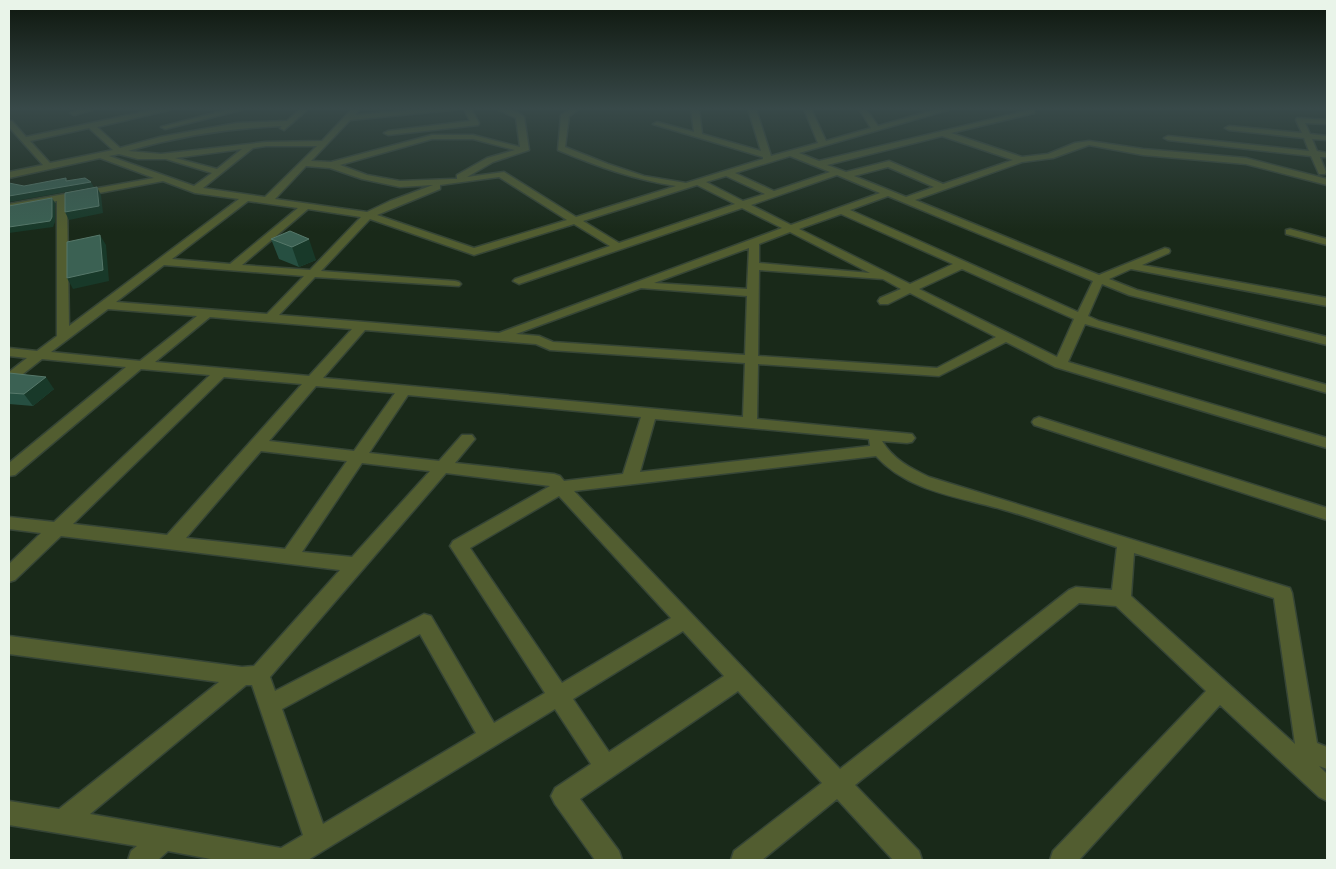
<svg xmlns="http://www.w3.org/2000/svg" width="1336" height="869" font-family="'DM Sans',sans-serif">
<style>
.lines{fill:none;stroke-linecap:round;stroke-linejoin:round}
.minor-casing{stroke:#364536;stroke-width:3}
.minor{fill:#525d30;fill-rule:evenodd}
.wall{fill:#264f41}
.shaded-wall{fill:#183929}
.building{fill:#3b6153;stroke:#56786a}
</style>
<rect width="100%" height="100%" fill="#192919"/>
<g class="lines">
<defs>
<path id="minor" d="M80 109H95L74 115 70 113Z
M157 109H173L97 127 120 148 160 137 237 123 287 121 300 109H308L284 130 280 128 282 126C229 128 179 136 128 151L161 154 266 142 322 141 352 109H360L355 115 425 109H461L350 120 311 161 331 162 432 135H473L520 147 516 118 497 109C507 109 516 109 524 117L529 150 493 162 467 177 504 172 576 217 676 186C632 179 599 167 558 150L561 115 570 109H579L569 116 565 147 608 164 644 176 686 183 763 159V157L653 124 657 122 694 132 691 109H699L702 134 761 151 748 109H756L771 156 818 143 804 109H811L826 141 871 128 859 109H866L878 126 938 109H951L799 153 819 161 1034 109V113L951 133 1022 157 1048 154 1075 143 1089 141 1143 149 1246 158 1327 179V185L1246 164 1143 155 1089 145 1053 158 1022 162 915 200 1099 275 1165 248 1169 249 1170 251 1169 253 1142 265 1327 298V306L1131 269 1109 279 1137 290 1327 337V345L1129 295 1102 284 1088 316 1099 321 1327 385V393L1085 324 1068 362 1327 438V448L1055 367 1006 342 939 376 758 364 757 419 912 434 915 438 912 442 907 443 882 441C893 459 910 468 929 477L1290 588 1292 593 1317 743 1327 747V769L1319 766 1327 774V801L1319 797 1220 705 1079 860H1050L1053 851 1206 691 1116 606 1079 603 855 785 919 851 922 860H893L837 799 762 860H731L734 851 822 783 738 691 580 799 619 851 622 860H595L555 804 551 796 555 788 591 764 555 709 308 860H216L168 851 158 860H128L131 851 137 846 9 825V801L59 809 219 682 9 654V636L242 667 254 666 340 570 61 536 15 580 9 582V564L41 533 9 529V517L54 522 210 375 141 369 15 475 9 476V463L126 367 42 359 14 381 9 382V372L27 358 9 356V348L37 351 57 336V201L9 210V204L154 178 100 158 9 178V172L43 165 9 127V121H12L26 137ZM89 128 113 150 50 163 30 141ZM942 136 1013 160 943 184 889 161 846 172 827 165ZM432 139H473L515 150 487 158 457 175V179H452L400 181 367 175 340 165ZM266 146H317L265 197 203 188 253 148ZM242 149 217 169 175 158ZM119 154 138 159H166L212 173 194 186 109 156ZM790 156 830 172 774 191 735 173ZM306 166 330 168 362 179 400 187 433 185 390 201 367 212 275 199ZM888 167 934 187 906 197 854 176ZM837 175 880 193 791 225 751 205ZM726 176 765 194 743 201 706 182ZM499 177 567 220 474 248 377 215 440 189V185ZM163 181 195 193 239 199 69 326 67 199ZM697 185 735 204 619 243 583 221ZM888 196 1093 281 1078 312 850 210ZM248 201 298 208 230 264 172 259ZM742 208 782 228 499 333 279 315 315 277 459 286 461 284 459 282 455 281 321 271 370 219 474 255 574 224 610 246 515 279 513 281 519 284ZM308 209 361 217 310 270 242 265ZM841 214 953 264 910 284 799 229ZM790 232 870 273 759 263V244ZM749 248 747 289 654 283ZM164 265 304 276 267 314 116 302ZM962 269 1074 319 1057 357 919 289ZM759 270 883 279 901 289 880 298 878 301 880 304H888L910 293 996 337 937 368 758 356ZM641 288 747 296 745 355 553 342 539 336 516 334ZM108 309 197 316 140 361 51 352ZM210 317 352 329 309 376 155 362ZM365 330 536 344 550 350 745 363 743 417 323 378ZM224 377 302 384 167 535 73 524ZM316 386 395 393 354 451 269 441ZM408 395 641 417 623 474 564 481 560 476 554 474 455 463 475 439 472 435H462L439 461 369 453ZM655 419 869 439 870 446 640 472ZM261 451 347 461 285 549 186 538ZM876 456C904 487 946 495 986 505 1030 516 1073 533 1117 547L1112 590 1076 587 1069 590 840 769 574 491ZM362 463 430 471 352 557 302 552ZM446 473 550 486 453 541 450 546 545 693 494 723 431 616 424 614 275 691 270 677ZM559 496 671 618 562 683 470 548ZM1134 553 1274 598 1295 744 1131 596ZM683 631 724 676 609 752 573 699ZM420 634 476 733 323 824 282 709ZM246 685H252L303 835 281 848 90 814Z
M230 109H245L165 129 161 127Z
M464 109H471L479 123 478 125 388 135 384 133 388 131 470 121Z
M1297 118 1327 120V124L1305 123 1310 134 1327 136V140L1312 139 1317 151 1327 153V157H1320L1326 172 1325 174H1319L1311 156 1168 140 1164 138 1168 136 1309 151 1304 138 1229 130 1225 128 1229 126 1302 133 1296 120Z
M1290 229 1327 239V245L1286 234V230Z
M1039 417 1327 508V520L1034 425 1032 422 1034 419Z"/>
</defs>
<use href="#minor" class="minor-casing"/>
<use href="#minor" class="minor"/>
</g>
<path class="wall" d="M290 231 316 260 299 267 279 259 271 239Z
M9 373 54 389 33 406 9 404Z"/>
<path class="shaded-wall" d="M66 178 69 183 91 182 94 187 9 202V196L66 181Z
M97 187 101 195 103 213 69 220 65 212Z
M52 198 55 203V222L53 227 9 233V227Z
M100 235 106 245 109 281 73 289 67 278Z
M309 239 316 260 299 267 292 247Z
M46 377 54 389 33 406 24 394Z"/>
<path class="building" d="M66 178V181L85 178 91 182 9 196V183L24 186Z
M97 187 99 206 65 212V193Z
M52 198V217L50 221 9 227V206Z
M290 231 309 239 292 247 271 239Z
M100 235 103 270 67 278V242Z
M9 373 46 377 24 394 9 393Z"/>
<linearGradient id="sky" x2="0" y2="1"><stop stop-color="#0e170e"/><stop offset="0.47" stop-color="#384949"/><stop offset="1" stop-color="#384949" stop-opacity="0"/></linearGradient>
<rect width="1336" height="231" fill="url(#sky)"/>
<rect width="1336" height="869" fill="none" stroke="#e9f4e9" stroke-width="20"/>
</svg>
